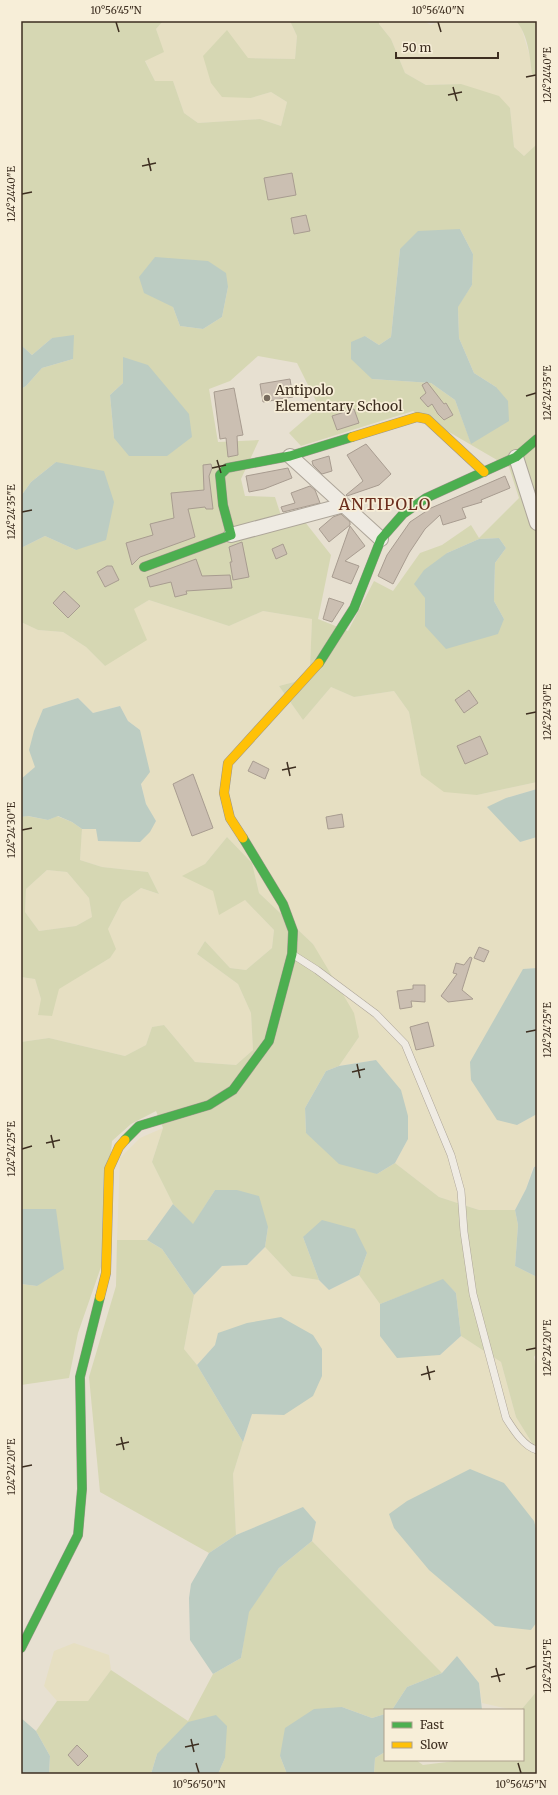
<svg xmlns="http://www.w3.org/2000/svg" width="558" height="1795" font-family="Merriweather,serif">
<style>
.farmland{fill:#e6dfc2}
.green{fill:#d6d7b3;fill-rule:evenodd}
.water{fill:#bcccc2}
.building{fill:#cbbfb2;stroke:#a89c90}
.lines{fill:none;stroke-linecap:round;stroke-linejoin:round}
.lane-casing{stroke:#ada599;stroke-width:8}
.street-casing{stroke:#ada599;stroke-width:16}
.fast-casing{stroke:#9c958a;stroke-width:10}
.slow-casing{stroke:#9c958a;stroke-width:10}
.lane{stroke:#efebe3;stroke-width:7}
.street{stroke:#efebe3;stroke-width:14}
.fast{stroke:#4caf50;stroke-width:9}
.slow{stroke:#ffc107;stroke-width:9}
.ticks{fill:none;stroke:#3d2e20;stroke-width:1.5}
.poi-dot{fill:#786c5e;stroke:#f7eed8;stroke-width:1.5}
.labels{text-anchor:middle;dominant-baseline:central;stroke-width:3.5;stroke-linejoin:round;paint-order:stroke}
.poi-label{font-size:14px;fill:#3d2e20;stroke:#f7eed8;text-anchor:start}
.quarter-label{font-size:16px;letter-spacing:1px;fill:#6b2e1e;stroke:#f7eed8}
.neatline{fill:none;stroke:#3d2e20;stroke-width:1.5}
.ticks-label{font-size:10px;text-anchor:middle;fill:#3d2e20}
</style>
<rect width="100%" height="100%" fill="#e7e0d1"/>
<path class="farmland" d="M163 21H290L297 36 295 59 248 58 251 98 271 92 287 102 281 126 260 119 198 123 184 113 173 81H155L145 60 163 52 156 29Z
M379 21H423L431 25 440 21H516L521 27 530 57 532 74 537 76V145H536L524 156 514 147 510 108 461 84 426 85 405 73 391 39 379 24Z
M149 600 229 626 263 611 312 619 310 667 298 681 279 686 303 720 331 687 354 697 394 691 409 712 421 774 477 795 537 782V789L506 798 519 842 537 837V968L523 969 517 1125 537 1114V1166L533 1167 526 1189 515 1210H479L439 1197 395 1163 408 1139 376 1060 339 1066 359 1037 313 944 259 893 252 863 227 837 205 864 245 900 274 930 272 948 246 970 230 968 205 941 197 954 238 984 251 1013 253 1050 236 1065 195 1062 164 1025 152 1027 146 1045 125 1056 49 1038 21 1042V977L35 979 41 999 110 958 108 929 122 902 141 888 159 894 148 872 102 867 80 860 82 829H96L156 822 146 804 141 783 140 730 128 721 120 706 93 713 78 698 43 709 35 767 21 779V622L38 630 63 632 86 647 105 666 134 609Z
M47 870 67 872 89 898 92 917 76 926 39 931 25 912 26 889Z
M163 1128 152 1162 173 1204 147 1240H117L120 1158 140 1138Z
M265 1247 292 1276 319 1280 329 1290 359 1275 380 1304V1336L440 1355 461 1336 501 1362 516 1417 537 1451V1532L534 1521 531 1630 537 1622V1691L521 1710H513L482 1703 479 1683 457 1656 442 1673 312 1541 316 1522 303 1508 236 1535 233 1474 252 1414 284 1415 215 1345 197 1365 184 1349 194 1295 222 1266 247 1265Z
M74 1643 109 1655 111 1670 88 1701H57L44 1686 54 1651Z"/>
<path class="green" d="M21 21H163L156 29 164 52 145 61 155 81H173L184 113 198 123 260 119 281 126 287 102 271 92 251 98 222 97 211 83 203 56 227 30 248 58 295 59 297 36 290 21H379V24L391 39 405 73 426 85 461 84 499 96 510 108 514 147 524 156 536 145H537V782L477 795 444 792 421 775 409 712 394 691 354 697 331 687 303 720 279 686 298 681 310 667 312 619 263 611 229 626 149 600 134 609 147 640 105 666 86 647 63 632 38 630 21 622V548L45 536 76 550 56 462 31 482 21 496V389L26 386 42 368 73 359 52 338 32 355 21 345ZM460 229 473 254 472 285 458 306 459 338 474 373 496 387 471 443 455 400 431 383 372 379 365 336 379 345 391 337 400 249ZM228 287 222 317 203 329 180 326 173 307ZM258 356 297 363 319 407 289 433 301 446 413 411 509 467 519 498 479 538 471 525 442 545 420 553 393 591 374 581 348 631 318 619 331 555 305 522 284 525 275 497 245 496 241 479 259 440 218 442 209 389 230 381ZM123 383 114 438 110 395ZM499 538 506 548 495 563 494 601 504 619 425 626V598L447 553 479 539Z
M516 21H537V77L532 74C530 57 528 34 516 21Z
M27 816 48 820 57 816 72 822 82 829 80 860 102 867 148 872 159 894 141 888 122 902 108 929 116 949 110 958 59 989 52 1016 38 1015 41 999 35 979 21 977V817ZM47 870 67 872 89 898 92 917 76 926 39 931 25 912 26 889Z
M227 837 252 863 259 893 313 944 354 1013 359 1037 339 1066 326 1071 305 1108 306 1133 377 1174 395 1163 439 1197 479 1210H515L518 1225 515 1266 537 1277V1352L534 1357 537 1369V1451L516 1417 501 1362 461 1336 456 1293 443 1280 380 1304 359 1275 367 1253 303 1237 319 1280 292 1276 265 1247 268 1227 215 1190 193 1225 173 1204 152 1162 163 1128 156 1111 131 1124 112 1141 101 1267 78 1333 69 1378 21 1385V1284L37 1286 56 1209H21V1042L49 1038 125 1056 146 1045 152 1027 164 1025 195 1062 236 1065 253 1050 251 1013 238 984 197 954 205 941 230 968 246 970 272 948 274 930 245 900 219 915 213 891 182 876 205 864Z
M117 1240H147L162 1249 194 1295 184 1349 197 1365 243 1442 233 1474 236 1535 209 1553 100 1492 89 1377 116 1286Z
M312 1541 442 1673 407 1687 392 1710H385V1714L372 1718 342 1707 280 1756 287 1774H218L225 1758 157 1754 151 1774H49L50 1756 36 1731 57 1701H88L111 1670 188 1721 213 1674 241 1658 248 1612 279 1568Z
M537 1691V1774H374L375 1758 385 1752V1760H416L423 1765 463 1760H523V1710H521Z"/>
<path class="water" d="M460 229 473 254 472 285 458 307 459 338 474 373 496 387 508 401 509 421 471 444 455 400 431 383 372 379 351 359V342L365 336 379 345 391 337 400 249 418 231Z
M155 257 208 261 226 273 228 287 222 317 203 329 180 326 173 307 144 293 139 277Z
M74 335 73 359 42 368 26 386 21 389V345L32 355 52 338Z
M123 357 148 365 189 414 192 437 167 456H129L114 438 110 395 123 383Z
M56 462 104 471 114 502 106 540 76 550 45 536 21 548V496L31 482Z
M499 538 506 548 495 563 494 601 504 619 498 634 446 649 425 626V598L414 584 424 570 447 553 479 539Z
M78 698 93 713 120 706 128 721 140 730 150 772 141 784 146 804 156 821 150 832 140 842 98 841 96 829H82L72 822 58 816 48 820 28 816 21 817V779L35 767 29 750 34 731 43 709Z
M537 789V837L520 842 487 807 506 798Z
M537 968V1114L517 1125 497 1120 471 1080 470 1062 523 969Z
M376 1060 401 1090 408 1116V1139L395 1163 377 1174 339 1164 306 1133 305 1108 326 1071 339 1066Z
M537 1166V1277L515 1266 518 1225 515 1210 526 1189 534 1167Z
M215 1190H237L259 1196 268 1227 265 1247 247 1265 222 1266 194 1295 162 1249 147 1240 173 1204 193 1224Z
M21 1209H56L64 1269 37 1286 21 1284Z
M322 1220 355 1229 367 1253 359 1275 329 1290 319 1280 303 1237Z
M443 1279 456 1293 461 1336 440 1355 397 1358 380 1336V1304Z
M281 1317 313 1335 322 1349V1376L313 1396 284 1415 252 1414 243 1442 197 1365 215 1345 218 1333 247 1323Z
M470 1469 504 1483 534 1521 537 1532V1622L531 1630 495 1626 429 1570 394 1528 389 1514 407 1501Z
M303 1507 316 1522 312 1541 279 1568 249 1612 241 1658 213 1674 190 1640 189 1598 191 1584 209 1553 236 1535Z
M457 1656 479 1683 482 1710H392L407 1687 442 1673Z
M342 1707 372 1718 385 1714V1752L375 1758 374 1774H287L280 1756 285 1728 314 1709Z
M216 1715 227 1726 225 1758 218 1774H151L157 1754 188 1722Z
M21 1718 36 1731 50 1756 49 1774H21Z"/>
<path class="building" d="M292 173 296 195 268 200 264 178Z
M306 215 310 231 294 234 291 218Z
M290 379 293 397 263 402 260 384Z
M427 382 444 404 446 403 453 415 444 420 438 414 432 404 428 407 420 398 426 393 422 385Z
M234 388 243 435 237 436 238 455 228 457 226 438 220 439 214 392Z
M354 409 359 423 337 430 332 416Z
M366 444 391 474 379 485 347 496 346 495 363 481 347 455Z
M329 456 332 471 322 474 313 465 312 461Z
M211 464 212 468 209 476 213 509H206L205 507 188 509 195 537 140 557 132 565 126 543 153 535 150 524 174 518 171 493 204 490 203 465Z
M288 468 292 478 264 489 249 492 246 476Z
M505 476 510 488 481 500 482 502 462 508 466 518 443 525 440 515 425 529 409 553 393 584 378 576 387 555 410 522 431 508Z
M310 486 315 490 320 503 283 512 281 507 295 503 291 493Z
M341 514 350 522V525L329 542 319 529 333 517Z
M350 526 365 546 345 561 359 566 351 584 332 577Z
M242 542 249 577 233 580 230 562H232L229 547Z
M283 544 287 554 276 559 272 549Z
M196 559 202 576 230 575 232 588 186 591 187 594 175 597 171 582 150 587 147 577Z
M107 566H112L119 580 105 587 97 572Z
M64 591 80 606 68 618 53 603Z
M329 598 344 603 332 622 323 619Z
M469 690 478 703 464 713 455 700Z
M480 736 488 754 465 764 457 746Z
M253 761 269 769 265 779 248 771Z
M193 774 213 828 192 836 173 784Z
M342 814 344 827 328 829 326 817Z
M479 947 489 951 484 962 474 958Z
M470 957 472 958 462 990 473 999 448 1002 441 996 457 974 453 973 456 963 464 965Z
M413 985H425V1002L411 1001 412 1007 400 1009 397 991 413 989Z
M428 1022 434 1046 416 1050 410 1027Z
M77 1745 88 1756 78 1766 68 1755Z"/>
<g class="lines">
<defs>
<path id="lane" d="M292 954 317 970 376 1014 405 1044 451 1155 461 1191 464 1232 473 1294 506 1418C513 1429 524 1447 537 1450"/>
<path id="street" d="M290 456 381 539
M516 457 537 523
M231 535 344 505"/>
<path id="fast" d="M144 567 231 535 223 505 220 475 227 468 290 456 352 437
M319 663 354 608 381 539 403 514 426 498 516 457 537 439
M125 1140 139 1126 209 1105 233 1090 269 1041 292 954 293 931 283 904 243 838
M21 1648 78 1535 82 1489 80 1377 100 1297"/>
<path id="slow" d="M352 437 417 417 427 419 484 472
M243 838 230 818 224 793 228 763 319 663
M100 1297 106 1273 109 1169 119 1147 125 1140"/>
</defs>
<use href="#lane" class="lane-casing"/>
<use href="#street" class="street-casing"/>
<use href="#fast" class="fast-casing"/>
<use href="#slow" class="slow-casing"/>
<use href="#lane" class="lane"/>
<use href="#street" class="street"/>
<use href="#fast" class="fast"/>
<use href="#slow" class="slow"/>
</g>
<path class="ticks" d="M116 22 119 32M438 22 441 32M526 77 536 75M453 87 457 101M448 95 462 92M148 158 151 171M142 166 156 163M22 194 32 192M526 396 536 393M217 460 221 473M212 468 226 465M22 512 32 510M526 714 536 712M287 762 290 776M282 770 296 767M22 830 32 828M526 1032 536 1030M357 1064 360 1078M352 1072 365 1069M51 1135 54 1148M46 1143 60 1140M22 1149 32 1146M526 1350 536 1348M427 1366 430 1380M421 1375 435 1371M121 1437 124 1450M116 1445 129 1442M22 1467 32 1465M496 1668 500 1682M526 1669 536 1666M491 1677 505 1674M191 1739 194 1752M185 1747 199 1744M196 1763 199 1773M518 1763 521 1773"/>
<circle class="poi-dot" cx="267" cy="398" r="4"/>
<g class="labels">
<g class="poi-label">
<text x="275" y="390">Antipolo<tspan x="275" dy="16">Elementary School</tspan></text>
</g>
<g class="quarter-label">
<text x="385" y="504">ANTIPOLO</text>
</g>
</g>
<rect width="558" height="1795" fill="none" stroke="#f7eed8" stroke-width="44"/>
<rect x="384" y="1709" width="140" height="52" fill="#f7eed8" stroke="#ada18e"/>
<rect x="392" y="1722" width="20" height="6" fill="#4caf50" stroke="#ada18e"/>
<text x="420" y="1729" font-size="12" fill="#3d2e20">Fast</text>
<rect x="392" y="1742" width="20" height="6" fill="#ffc107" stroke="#ada18e"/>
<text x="420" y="1749" font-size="12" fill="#3d2e20">Slow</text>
<path d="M396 52v6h102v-6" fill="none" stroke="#3d2e20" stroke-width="2"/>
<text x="402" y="52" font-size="12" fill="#3d2e20" stroke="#f7eed8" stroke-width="3" paint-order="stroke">50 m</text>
<rect x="22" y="22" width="514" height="1751" class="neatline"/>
<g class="ticks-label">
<text x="116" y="14">10°56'45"N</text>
<text x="438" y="14">10°56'40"N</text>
<text transform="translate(547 75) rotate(-90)" y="4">124°24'40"E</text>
<text transform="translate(11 194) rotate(-90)" y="4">124°24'40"E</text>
<text transform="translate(547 393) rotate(-90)" y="4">124°24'35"E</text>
<text transform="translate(11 512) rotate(-90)" y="4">124°24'35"E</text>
<text transform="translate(547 712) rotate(-90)" y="4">124°24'30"E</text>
<text transform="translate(11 830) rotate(-90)" y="4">124°24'30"E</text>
<text transform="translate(547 1030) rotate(-90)" y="4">124°24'25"E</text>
<text transform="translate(11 1149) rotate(-90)" y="4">124°24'25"E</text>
<text transform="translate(547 1348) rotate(-90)" y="4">124°24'20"E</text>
<text transform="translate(11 1467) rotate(-90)" y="4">124°24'20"E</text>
<text transform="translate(547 1666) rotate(-90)" y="4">124°24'15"E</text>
<text x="199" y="1788">10°56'50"N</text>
<text x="521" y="1788">10°56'45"N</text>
</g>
</svg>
